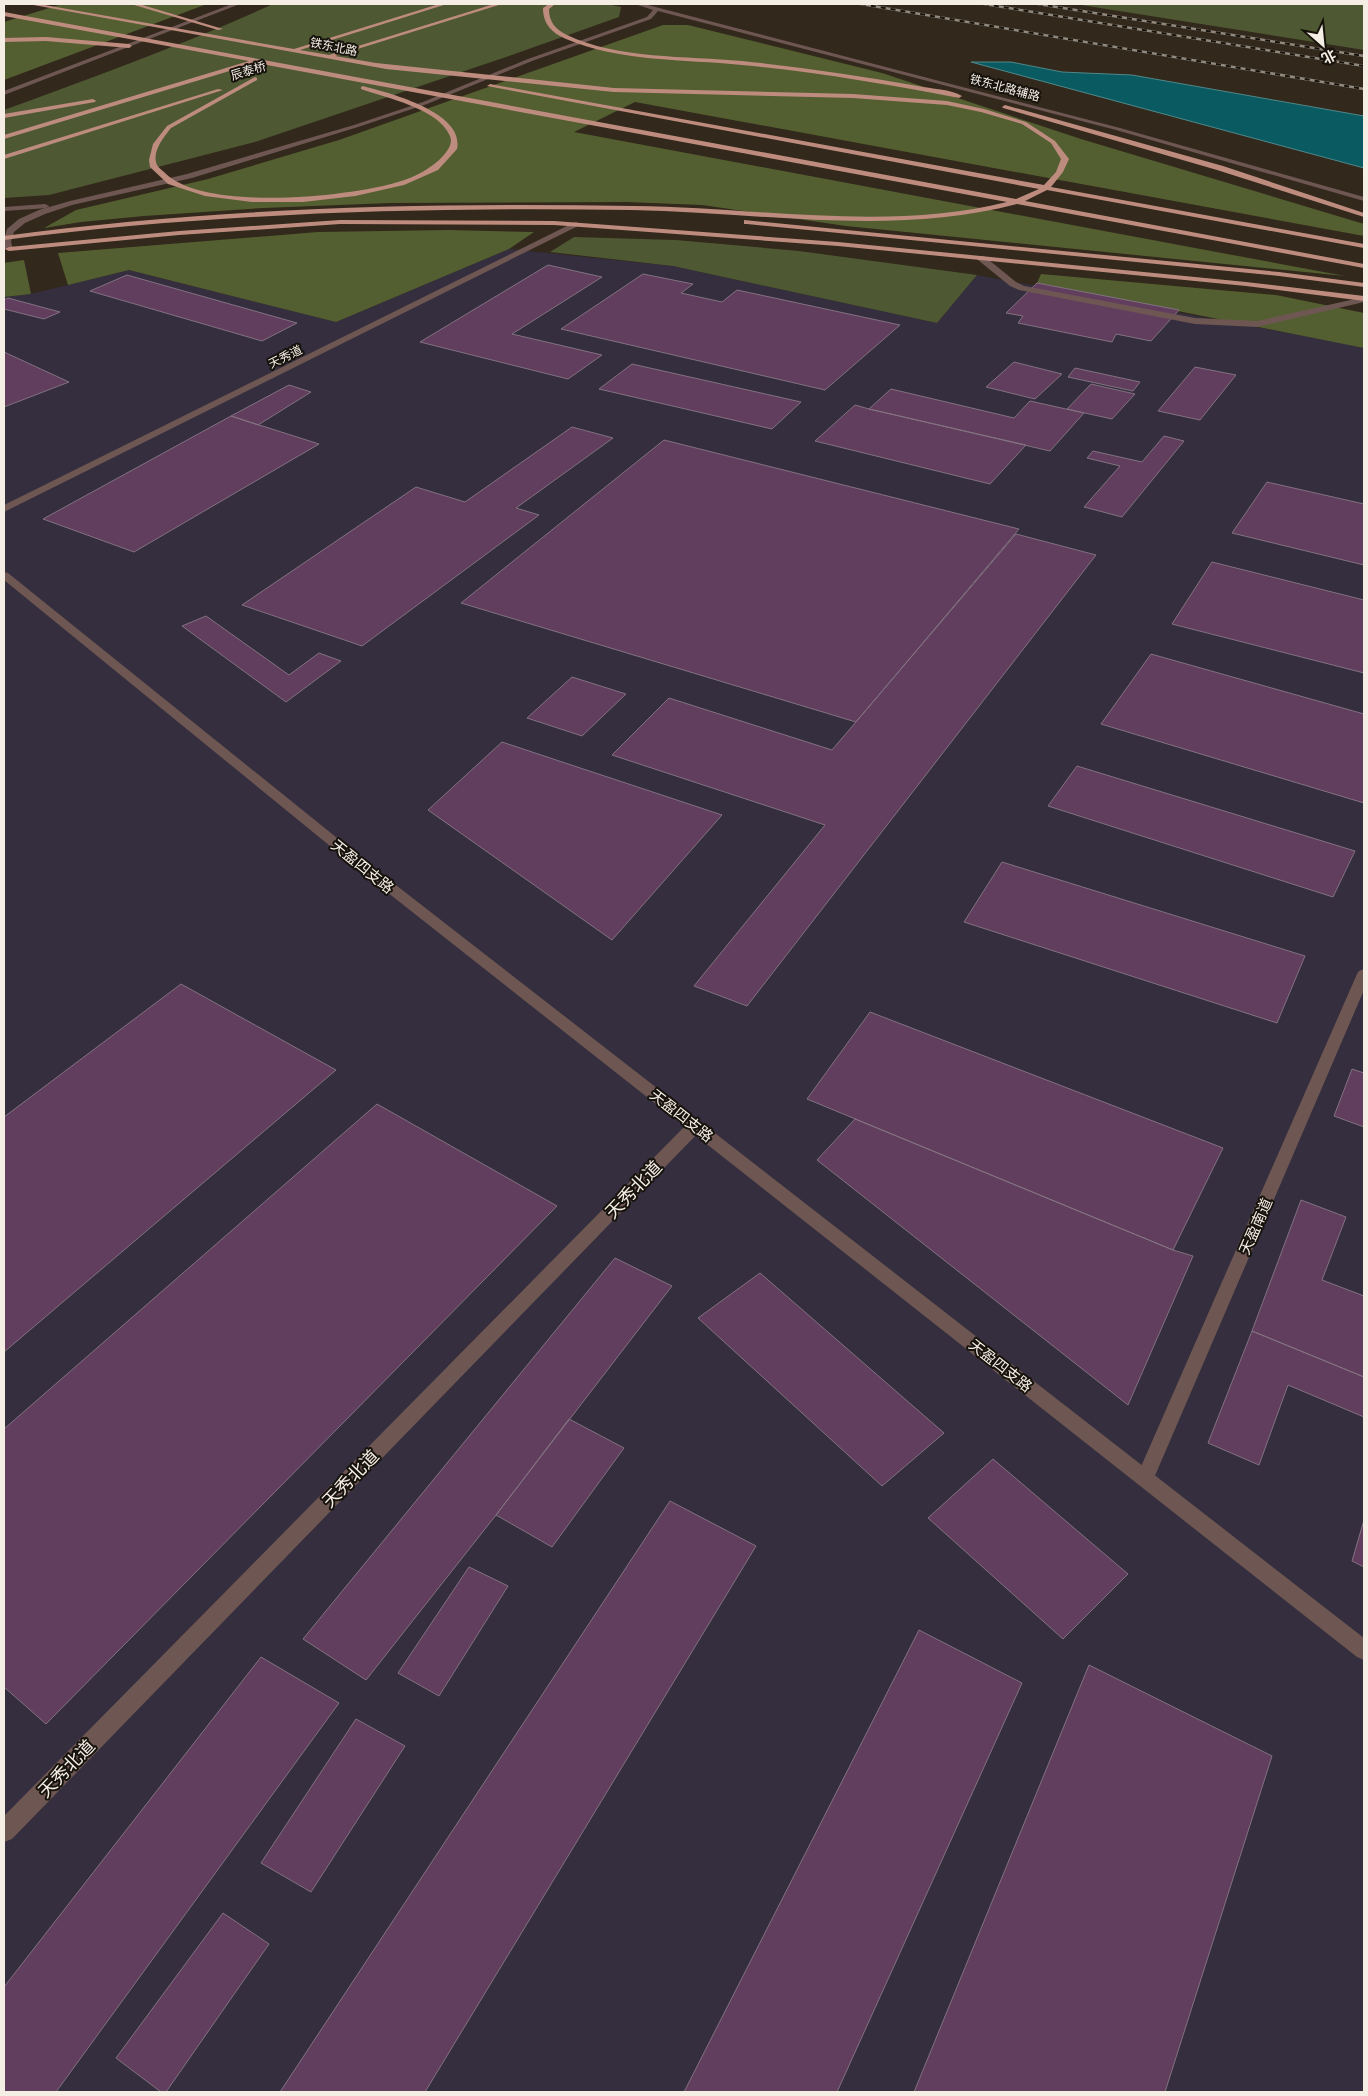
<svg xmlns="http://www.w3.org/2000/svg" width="1368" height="2096" font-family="Barlow,'Noto Sans SC',sans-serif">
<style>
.industrial{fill:#342e3e}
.green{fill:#4e5833}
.forest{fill:#545f31}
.water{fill:#0a5b61;stroke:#508789}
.building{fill:#623e5e;stroke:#827280}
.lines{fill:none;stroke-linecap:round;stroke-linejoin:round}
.service{fill:#6e5752;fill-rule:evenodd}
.minor{fill:#6e5752;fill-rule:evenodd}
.tertiary{fill:#6e5752;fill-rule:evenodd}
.trunk{fill:#be8c7e;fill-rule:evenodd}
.rail-casing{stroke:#92897e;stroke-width:2.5}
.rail{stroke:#16120c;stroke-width:2;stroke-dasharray:5;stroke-linecap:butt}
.labels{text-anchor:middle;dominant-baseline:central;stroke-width:4;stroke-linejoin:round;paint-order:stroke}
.far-street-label{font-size:12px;fill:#f5eee5;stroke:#16120c}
.street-label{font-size:15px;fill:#f5eee5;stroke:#16120c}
.near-street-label{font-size:18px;fill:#f5eee5;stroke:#16120c}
</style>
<rect width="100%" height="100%" fill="#32281b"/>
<path class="industrial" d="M509 249 673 266 937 323 977 275 1364 347V2092H4V297L31 294 129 270 336 322Z"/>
<path class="green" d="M273 4H607L621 7 619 17 509 56 255 142 49 195 4 198V110C94 77 185 44 273 4Z
M1075 4H1364V50Z
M574 237 676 240 799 251 977 275 937 323 673 266 550 252Z"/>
<path class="forest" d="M62 4H207L4 80V22Z
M663 25H688L882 73 1081 139 1364 224V236L635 102 574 132 1345 276 846 226 702 205 627 202 390 203 263 208 144 216 81 222 44 228 76 210 208 179 339 140Z
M449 230 534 232 509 249 336 322 129 270 68 285 58 253 318 232Z
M24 260 31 294 4 297V263Z
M1041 274 1276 295 1364 313V348L1037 283Z"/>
<path class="water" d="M971 62H1011L1062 72 1132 75 1364 116V168Z"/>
<path class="building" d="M548 265 602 277 512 334 602 355 568 379 420 342Z
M643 274 693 284 681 293 722 302 737 290 900 325 825 390 561 329Z
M127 275 297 323 262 341 90 291Z
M1037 283 1179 310 1151 341 1116 334 1112 342 1018 323 1023 316 1006 313Z
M8 298 60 312 44 319 4 309V300Z
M4 352 69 382 4 407Z
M1014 362 1062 374 1035 399 986 387Z
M632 364 801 402 772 429 599 389Z
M1195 367 1236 375 1200 420 1158 411Z
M1075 368 1140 382 1133 391 1068 377Z
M1091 384 1135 394 1112 419 1067 409Z
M289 385 311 392 258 425 231 416Z
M891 389 1014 418 1030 401 1084 413 1050 451 869 409Z
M855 405 869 409 1026 445 990 484 815 441Z
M231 416 319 444 134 552 43 519Z
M572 427 613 438 516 508 539 515 362 646 242 605 416 487 465 502Z
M1164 436 1184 441 1122 517 1084 507 1120 466 1087 458 1093 451 1142 462Z
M664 440 1019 529 856 722 461 603Z
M1267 482 1364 504V565L1232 533Z
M1016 534 1096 555 747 1006 694 986 825 825 612 755 669 698 832 750Z
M1212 562 1364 600V673L1172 624Z
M206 616 289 675 319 653 341 661 286 702 182 626Z
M1151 654 1364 714V803L1101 724Z
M572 677 626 694 582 736 527 718Z
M502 742 722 815 612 940 428 810Z
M1077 766 1355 851 1333 897 1048 806Z
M1002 862 1305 956 1277 1023 964 922Z
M181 984 336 1070 4 1352V1117Z
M870 1012 1223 1148 1173 1250 807 1099Z
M1352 1069 1364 1073V1127L1334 1116Z
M377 1104 557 1206 46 1724 4 1687V1429Z
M855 1119 1173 1250 1193 1256 1128 1405 817 1160Z
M1301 1200 1346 1217 1322 1280 1364 1296V1377L1252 1331Z
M615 1258 672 1286 496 1515 366 1680 303 1639Z
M760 1273 944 1433 882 1486 698 1318Z
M1252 1331 1364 1377V1417L1288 1385 1259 1465 1208 1443Z
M569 1419 624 1448 552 1547 496 1515Z
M993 1459 1128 1574 1063 1639 928 1518Z
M670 1501 756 1546 425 2092H280Z
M1364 1520V1567L1352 1561Z
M469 1567 508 1586 439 1696 398 1673Z
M919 1630 1022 1683 837 2092H684Z
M261 1657 339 1703 56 2092H4V1987Z
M1089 1665 1272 1756 1165 2092H914Z
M356 1719 405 1746 311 1892 261 1863Z
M223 1913 269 1944 166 2092H161L116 2058Z"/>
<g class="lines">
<path class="service" d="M978 256H984L1016 282 1024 286 1195 318 1257 321 1364 297V302L1257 327 1195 324 1019 290 1010 286 978 260Z"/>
<path class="minor" d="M1364 969V990L1154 1478 1152 1484 1145 1486 1138 1484 1136 1478 1357 974 1359 971Z
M695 1120 701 1122 703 1126 701 1130 12 1839 4 1842V1816L689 1122Z"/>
<path class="tertiary" d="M232 4H240L4 95V91Z
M635 4H644L1120 128 1364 197V201L1116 130 658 11 651 19 532 61 427 104 358 127 192 178 72 205 45 214 25 223 14 232 11 242 13 249 9 251 5 249 4 240 7 229 19 219 39 210 70 201 187 174 354 125 423 102 528 59 647 17 653 10Z
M45 204 49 206 48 208 4 211V207Z
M575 222 582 224 4 512V505Z
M4 572 8 573 383 875 1364 1638V1660L1357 1657 373 881 4 580Z"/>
<path class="trunk" d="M28 4H39L294 49 439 4H447L300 50 329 55 494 4H502L335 56 376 63 614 88 853 94 947 101 984 109 1026 122 1055 141 1069 159 1063 172 1051 187 1364 244V248L1047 190 1025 201 1364 264V268L1017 204C892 237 758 212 631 210 422 207 211 213 4 240V236C212 208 424 202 634 206 754 207 889 232 1007 202L256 63 4 139V135L249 61 4 16V12L1016 199 1039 189 487 86 490 84 1044 185 1056 172 1061 159 1051 143 1022 124 981 112 947 105 853 98 614 92 386 69Z
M131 4H139L223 29 218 30Z
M549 4H555L549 9C549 22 555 29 567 35 617 59 687 56 742 61 801 67 860 76 918 86 931 89 951 89 962 96L959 98C887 84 815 72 742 65 683 59 621 62 566 39 552 33 543 24 543 8Z
M46 37 129 44 132 46 129 48 46 41 4 42V38Z
M255 77 257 78V80L171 128C164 137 153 150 156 162 157 167 162 170 165 173 204 212 349 197 398 182 415 177 431 169 443 156 448 150 453 144 450 136 438 108 386 98 361 89V87L363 86C389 93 465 112 457 149L438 170 404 185 355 196 303 202H252L205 196 168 184 150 167 149 160 153 144 167 126Z
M218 89 223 90 4 159V155Z
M93 99 96 101 95 102 4 118V114Z
M1005 105 1223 166 1364 213V217L1217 170 1003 108 1002 107Z
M340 220 554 221 838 242 1246 282 1364 296V301L1246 286 838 246 554 225 340 224 179 235 9 251 5 249 9 247 179 231Z
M744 220 1279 272 1364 283V287L1279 276 747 224H744Z"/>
<defs>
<path id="rail" d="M861 4 1364 89
M984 4 1364 66
M1038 4 1364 56"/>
</defs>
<use href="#rail" class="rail-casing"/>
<use href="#rail" class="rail"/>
</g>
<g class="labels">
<g class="far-street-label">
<text transform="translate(334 46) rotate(11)">铁东北路</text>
<text transform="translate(248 70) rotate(-17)">辰泰桥</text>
<text transform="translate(1005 87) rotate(15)">铁东北路辅路</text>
<text transform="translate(285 356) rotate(-26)">天秀道</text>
</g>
<g class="street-label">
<text transform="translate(363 866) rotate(39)">天盈四支路</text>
<text transform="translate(682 1115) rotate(38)">天盈四支路</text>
<text transform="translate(1255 1226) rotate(-66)">天盈南道</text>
<text transform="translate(1001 1365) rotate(38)">天盈四支路</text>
</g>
<g class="near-street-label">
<text transform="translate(633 1189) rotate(-46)">天秀北道</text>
<text transform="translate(350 1478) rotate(-46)">天秀北道</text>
<text transform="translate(66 1768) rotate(-46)">天秀北道</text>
</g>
</g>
<rect width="1368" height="2096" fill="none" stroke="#f5eee5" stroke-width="10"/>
<g transform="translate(1323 45) rotate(153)" stroke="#16120c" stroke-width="4" paint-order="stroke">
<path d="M0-4L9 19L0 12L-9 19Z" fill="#f5eee5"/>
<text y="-8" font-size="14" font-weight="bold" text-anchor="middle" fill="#f5eee5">北</text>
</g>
</svg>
